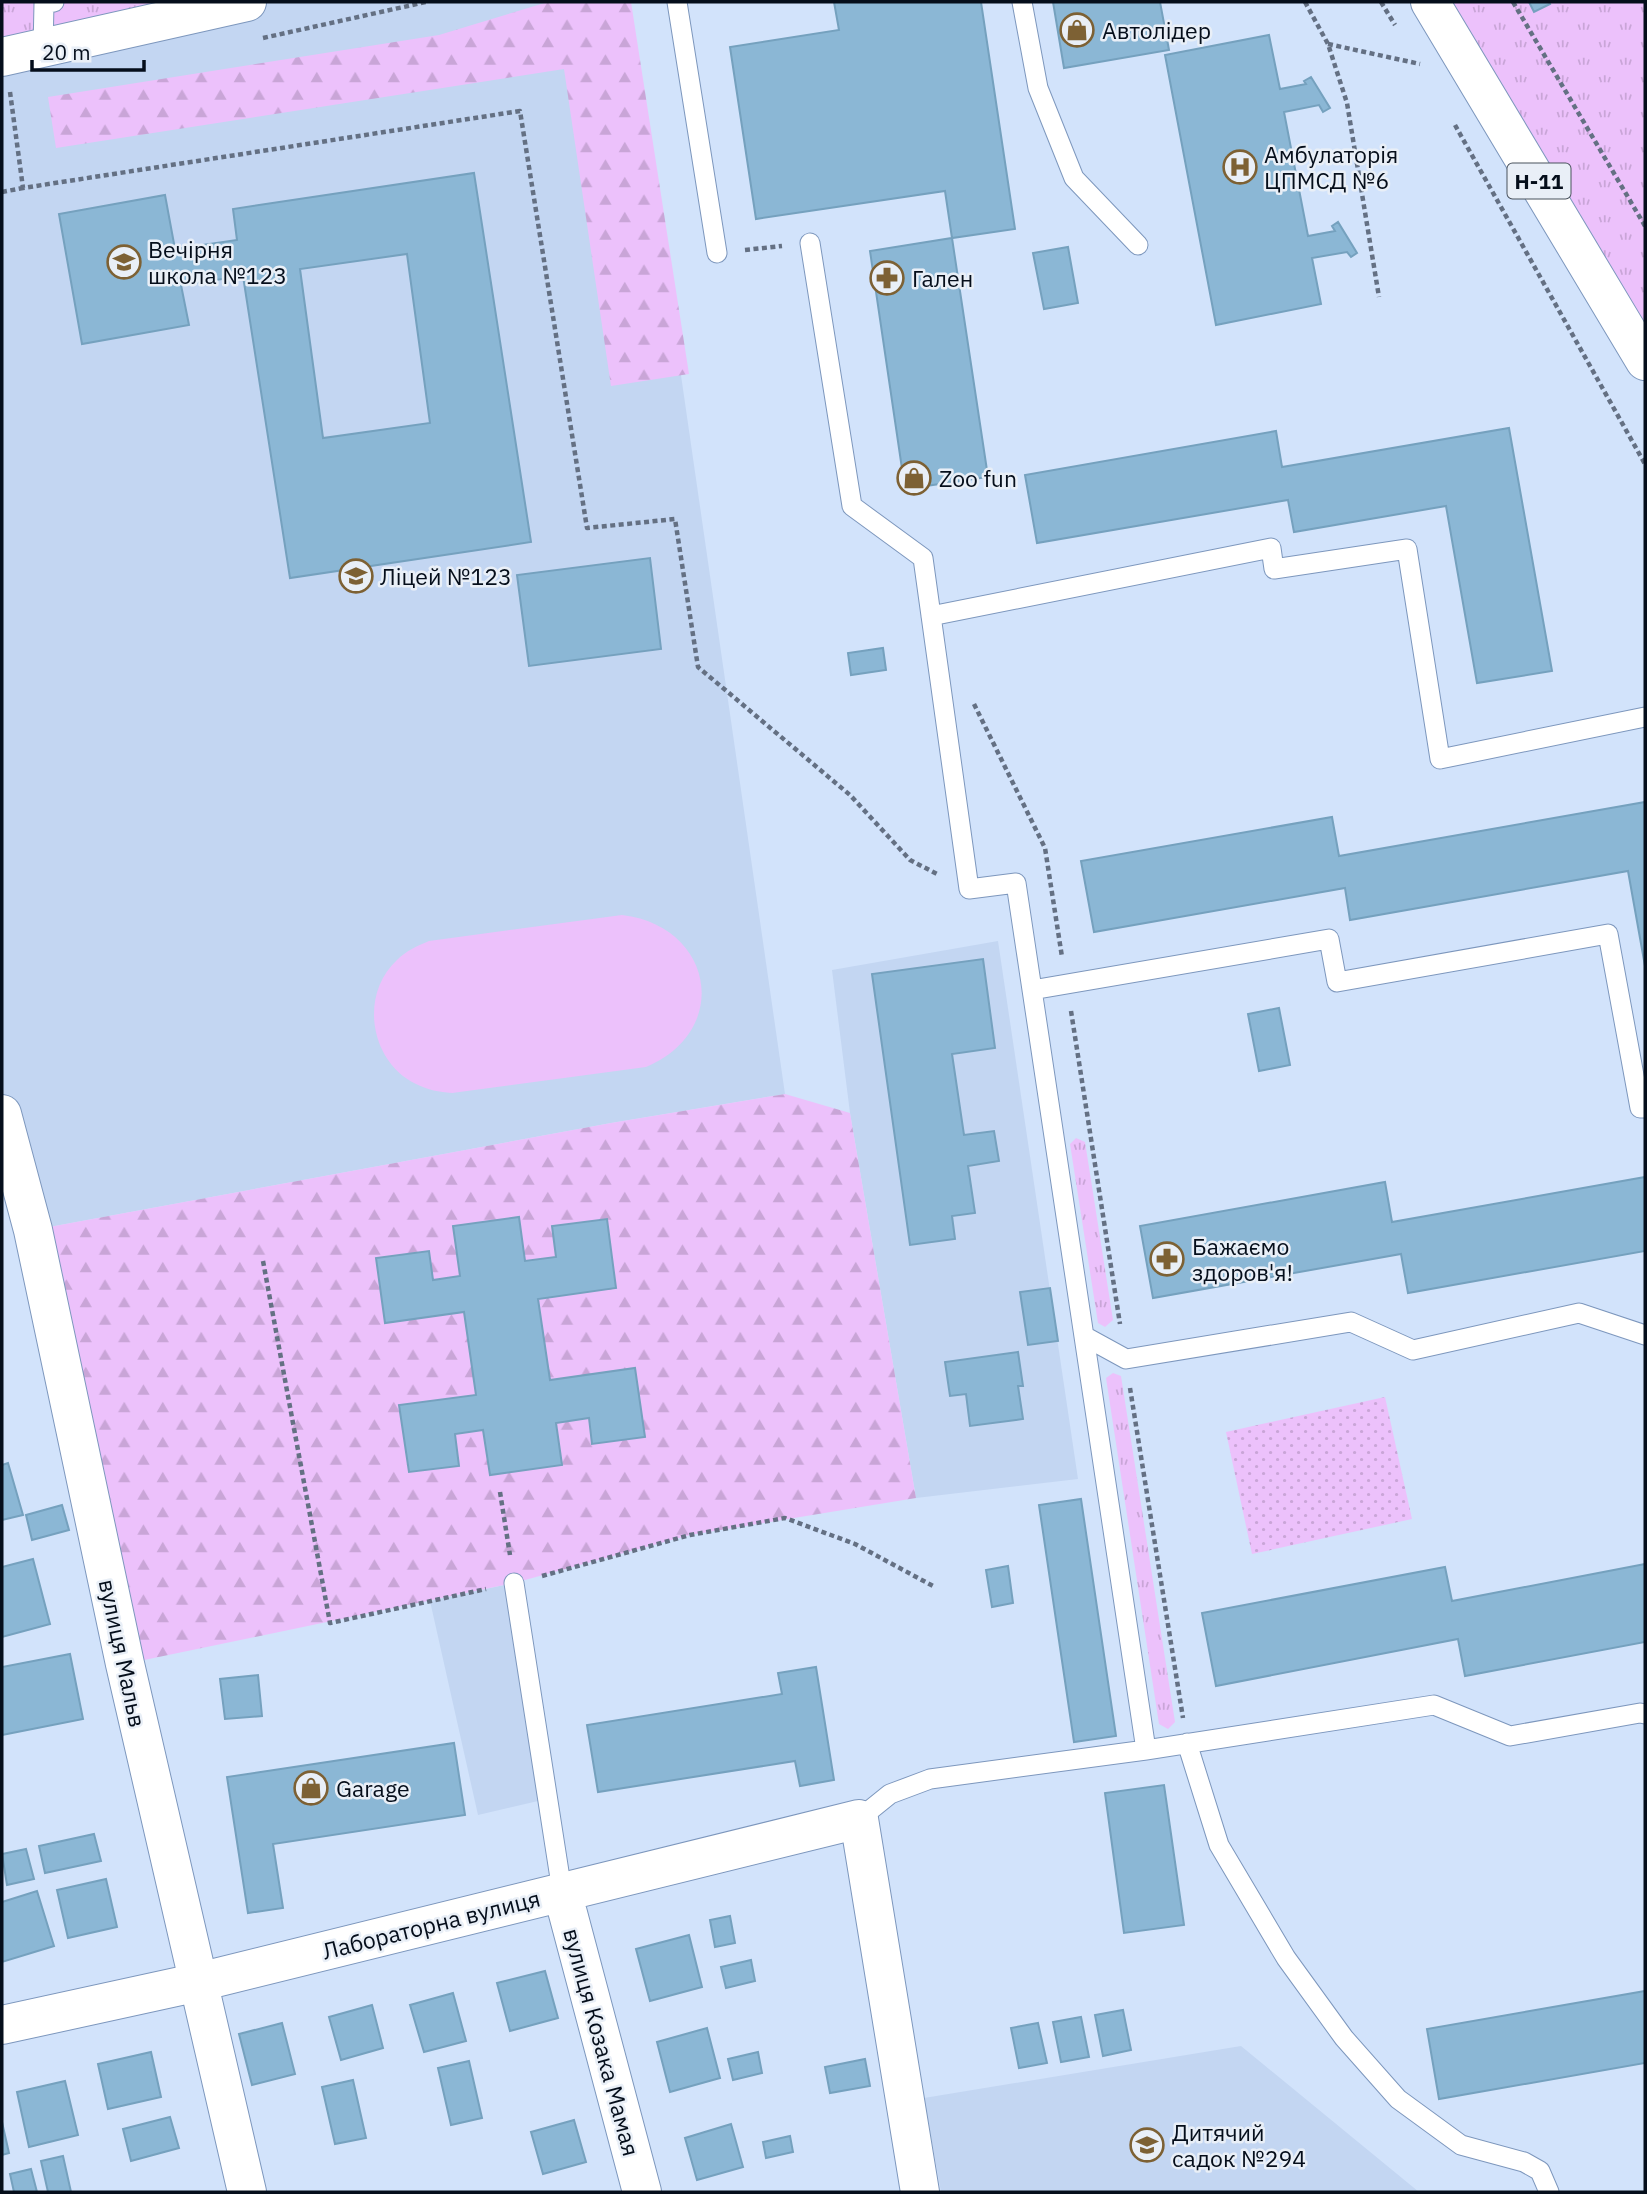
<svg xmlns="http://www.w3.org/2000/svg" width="1647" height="2194" font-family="'IBM Plex Sans',sans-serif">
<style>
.built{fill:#c3d6f2}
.grass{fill:url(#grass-tufts)}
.forest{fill:url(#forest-firs)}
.park{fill:url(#park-dots)}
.pitch{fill:#ecc1fb}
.building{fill:#8bb7d5;stroke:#75a1be;stroke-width:2;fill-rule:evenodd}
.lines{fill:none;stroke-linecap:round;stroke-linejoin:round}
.lane-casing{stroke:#7d97bd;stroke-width:21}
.street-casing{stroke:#7d97bd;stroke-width:40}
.secondary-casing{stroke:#7d97bd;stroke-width:40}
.primary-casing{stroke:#7d97bd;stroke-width:40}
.path{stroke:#647083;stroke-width:4.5;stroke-dasharray:5 3.5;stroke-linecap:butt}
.lane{stroke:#fff;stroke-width:19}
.street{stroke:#fff;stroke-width:38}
.secondary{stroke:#fff;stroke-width:38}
.primary{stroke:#fff;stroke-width:38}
.labels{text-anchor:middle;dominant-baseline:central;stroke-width:5;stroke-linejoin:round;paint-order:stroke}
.shield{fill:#e9eff7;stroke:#49525d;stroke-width:2}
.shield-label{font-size:21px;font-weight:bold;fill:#050e1b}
.poi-label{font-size:23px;fill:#050e1b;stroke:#e9eff7;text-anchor:start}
.street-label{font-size:23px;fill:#050e1b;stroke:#e9eff7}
</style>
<defs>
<pattern id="grass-tufts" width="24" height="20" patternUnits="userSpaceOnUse" patternTransform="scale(1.75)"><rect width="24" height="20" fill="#ecc1fb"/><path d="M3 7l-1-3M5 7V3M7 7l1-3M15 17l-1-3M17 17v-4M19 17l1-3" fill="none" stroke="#c9a5d7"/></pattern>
<pattern id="forest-firs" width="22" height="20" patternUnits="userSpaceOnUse" patternTransform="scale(1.75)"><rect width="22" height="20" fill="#ecc1fb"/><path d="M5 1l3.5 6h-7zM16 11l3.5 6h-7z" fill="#c9a5d7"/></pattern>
<pattern id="park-dots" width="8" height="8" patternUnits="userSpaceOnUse" patternTransform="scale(1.75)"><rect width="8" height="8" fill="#ecc1fb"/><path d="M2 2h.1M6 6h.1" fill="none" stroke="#c9a5d7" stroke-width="1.8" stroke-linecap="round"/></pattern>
</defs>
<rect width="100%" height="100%" fill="#d2e3fb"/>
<path class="built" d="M247 2H627L785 1094 611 1123 33 1230 2 1114V57Z
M998 941 1078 1479 916 1498 850 1113 832 970Z
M514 1583 538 1801 478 1815 430 1601Z
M1241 2046 1419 2192H941L924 2098Z"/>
<path class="grass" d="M2 2H247L2 57Z
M1430 2H1645V361Z
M1076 1138 1085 1142 1113 1320 1105 1327 1098 1323 1070 1144Z
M1113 1373 1121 1376 1175 1722 1168 1729 1159 1724 1106 1378Z"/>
<path class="forest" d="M548 2H631L689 374 611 386 564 69 56 148 48 97 439 35Z
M785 1094 850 1113 916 1498 690 1535 514 1583 125 1664 33 1230 611 1123Z"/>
<path class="park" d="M1385 1397 1412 1519 1252 1554 1226 1432Z"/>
<path class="pitch" d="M622 915C714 926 732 1031 646 1067L452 1093C439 1092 428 1090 416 1084 370 1062 359 995 397 960 406 951 417 946 429 941Z"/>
<path class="building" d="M834 2H981L1015 229 952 238 945 191 756 219 730 47 839 30Z
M1053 2H1160L1169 50 1064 68Z
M1529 2H1549L1550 4 1534 12Z
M1269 35 1280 89 1306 84 1304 81 1311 77 1330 108 1323 112 1319 105 1284 112 1308 236 1335 231 1332 226 1338 222 1357 253 1351 257 1347 252 1312 258 1321 304 1216 325 1165 55Z
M474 173 531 542 290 578 243 276 181 285 189 325 82 344 59 214 165 195 175 249 237 240 233 209ZM407 254 430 423 323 438 300 269Z
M952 238 988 477 905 489 870 251Z
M1068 247 1078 303 1044 309 1033 253Z
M1509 428 1552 671 1477 683 1446 506 1294 532 1288 500 1037 543 1025 475 1276 431 1282 467Z
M650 558 661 649 529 666 517 575Z
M883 648 886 670 851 675 848 653Z
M1645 802V966L1628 871 1350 920 1345 888 1094 932 1081 861 1332 817 1339 856Z
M983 959 995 1048 952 1054 964 1135 994 1131 999 1161 968 1166 975 1213 952 1216 955 1239 910 1245 872 974Z
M1279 1008 1290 1065 1259 1071 1248 1014Z
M1645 1177V1251L1408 1293 1401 1254 1153 1298 1140 1226 1385 1182 1392 1222Z
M519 1217 525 1261 556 1257 552 1226 607 1219 616 1288 538 1299 550 1380 635 1368 645 1437 592 1444 589 1418 556 1423 562 1465 490 1475 483 1430 455 1434 459 1466 409 1472 399 1405 476 1395 464 1312 385 1323 376 1258 429 1251 433 1280 460 1276 453 1226Z
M1050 1288 1058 1341 1028 1345 1020 1292Z
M1018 1352 1023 1386H1018L1023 1419 970 1426 966 1394 950 1396 945 1362Z
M8 1463 23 1515 2 1520V1465Z
M1081 1499 1116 1736 1074 1742 1039 1505Z
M62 1505 69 1530 32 1540 26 1515Z
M33 1559 50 1624 2 1637V1567Z
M1645 1564V1642L1465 1676 1458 1639 1216 1686 1202 1613 1445 1567 1452 1601Z
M1008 1566 1013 1603 992 1607 986 1570Z
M70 1654 83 1719 2 1735V1667Z
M816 1667 834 1780 800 1786 795 1761 598 1792 587 1725 782 1694 778 1673Z
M258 1675 262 1716 225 1719 220 1679Z
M454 1743 465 1815 273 1844 283 1908 248 1913 227 1777Z
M1164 1785 1184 1925 1124 1933 1105 1793Z
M94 1834 101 1861 45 1873 39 1846Z
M26 1849 34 1879 7 1885 2 1854Z
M106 1879 117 1927 68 1938 57 1890Z
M37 1891 54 1946 2 1962V1902Z
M730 1916 735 1943 715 1947 710 1920Z
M689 1935 702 1987 650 2001 636 1949Z
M751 1960 755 1981 726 1988 721 1967Z
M545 1971 558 2018 510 2031 497 1983Z
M1645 1991V2063L1439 2099 1427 2029Z
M453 1993 466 2041 424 2052 410 2005Z
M372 2005 383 2048 341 2060 329 2017Z
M1123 2010 1131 2050 1103 2056 1095 2015Z
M1081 2017 1089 2057 1061 2062 1053 2022Z
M282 2023 295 2074 252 2085 239 2034Z
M1038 2023 1047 2063 1019 2068 1011 2028Z
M707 2028 720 2078 670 2092 657 2042Z
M151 2052 161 2097 108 2109 98 2064Z
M758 2052 762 2073 733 2080 728 2059Z
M865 2059 870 2086 830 2093 825 2067Z
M469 2061 482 2118 451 2125 438 2068Z
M353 2080 366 2138 335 2144 322 2087Z
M65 2081 78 2135 29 2147 17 2092Z
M170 2117 179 2148 131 2161 123 2129Z
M574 2120 586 2162 543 2174 531 2132Z
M2 2122 9 2153 2 2155Z
M731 2124 743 2167 697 2180 685 2138Z
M790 2136 793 2152 766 2158 763 2142Z
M63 2156 71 2192H48L41 2161Z
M31 2169 37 2192H14L10 2174Z"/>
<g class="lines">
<defs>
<path id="lane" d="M677 2 717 253
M1022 2 1038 88 1074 178 1138 245
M43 49 44 4 54 2
M810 243 852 506 923 558 969 889 1016 883 1146 1750
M931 616 1271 548 1274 569 1407 549 1440 759 1645 717
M1032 990 1329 939 1337 982 1608 934 1640 1108H1645
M1084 1336 1126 1359 1351 1322 1413 1350 1579 1313 1645 1335
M514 1583 562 1891
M1187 1743 1219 1845 1286 1958 1344 2038 1398 2099 1461 2145 1524 2162 1540 2171 1549 2192
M859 1819 890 1794 930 1779 1146 1750 1434 1705 1510 1736 1640 1713 1645 1714"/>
<path id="street" d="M2 1114 33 1230 125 1664 247 2192
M562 1891 642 2192
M2 2025 199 1982 859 1819 920 2192"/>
<path id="secondary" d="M2 57 247 2"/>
<path id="primary" d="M1430 2 1645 361"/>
</defs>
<use href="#lane" class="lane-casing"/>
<use href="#street" class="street-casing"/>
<use href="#secondary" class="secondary-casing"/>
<use href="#primary" class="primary-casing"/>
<path class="path" d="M1305 2 1328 44 1347 103 1379 297
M1381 2 1395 25
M1513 2 1645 226
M263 38 426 2
M1328 44 1420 64
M10 92 23 188 520 111 587 528 675 519 698 667 850 795 910 860 939 875
M1455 125 1645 464
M2 192 23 188
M745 250 782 246
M974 704 1045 848 1062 957
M1071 1011 1120 1324
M263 1261 330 1623 486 1589
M1130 1388 1183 1718
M500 1492 510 1555
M542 1576 690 1535 785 1518 855 1544 933 1586"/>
<use href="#lane" class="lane"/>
<use href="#street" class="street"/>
<use href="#secondary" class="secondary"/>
<use href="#primary" class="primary"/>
</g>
<defs>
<symbol id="shop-ring" viewBox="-11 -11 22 22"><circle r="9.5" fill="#e9eff7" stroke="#7d6134" stroke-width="1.5"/><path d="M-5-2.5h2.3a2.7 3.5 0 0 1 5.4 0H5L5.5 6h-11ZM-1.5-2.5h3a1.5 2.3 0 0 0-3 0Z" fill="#7d6134"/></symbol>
<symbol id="hospital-ring" viewBox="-11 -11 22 22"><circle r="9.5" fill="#e9eff7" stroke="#7d6134" stroke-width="1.5"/><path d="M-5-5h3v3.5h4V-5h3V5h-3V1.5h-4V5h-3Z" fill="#7d6134"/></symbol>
<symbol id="school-ring" viewBox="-11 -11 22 22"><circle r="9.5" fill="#e9eff7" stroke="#7d6134" stroke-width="1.5"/><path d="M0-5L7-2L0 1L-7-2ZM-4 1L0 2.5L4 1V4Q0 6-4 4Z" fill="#7d6134"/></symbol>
<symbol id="pharmacy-ring" viewBox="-11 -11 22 22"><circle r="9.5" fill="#e9eff7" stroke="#7d6134" stroke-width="1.5"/><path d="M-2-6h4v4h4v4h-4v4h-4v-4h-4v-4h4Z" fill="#7d6134"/></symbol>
</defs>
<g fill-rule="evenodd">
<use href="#shop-ring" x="1058" y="11" width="38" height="38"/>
<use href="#hospital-ring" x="1221" y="148" width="38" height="38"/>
<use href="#school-ring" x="105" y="243" width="38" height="38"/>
<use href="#pharmacy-ring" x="868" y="259" width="38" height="38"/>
<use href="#shop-ring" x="895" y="459" width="38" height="38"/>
<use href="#school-ring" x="337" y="557" width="38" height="38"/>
<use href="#pharmacy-ring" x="1148" y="1240" width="38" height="38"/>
<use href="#shop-ring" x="292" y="1769" width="38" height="38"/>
<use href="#school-ring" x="1128" y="2126" width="38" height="38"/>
</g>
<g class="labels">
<rect class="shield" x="1507.5" y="163.5" width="63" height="35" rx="5"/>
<g class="shield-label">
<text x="1539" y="181">Н-11</text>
</g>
<g class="poi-label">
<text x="1102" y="30">Автолідер</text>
<text x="1264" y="154">Амбулаторія<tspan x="1264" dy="26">ЦПМСД №6</tspan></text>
<text x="148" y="249">Вечірня<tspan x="148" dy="26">школа №123</tspan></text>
<text x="912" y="278">Гален</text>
<text x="939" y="478">Zoo fun</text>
<text x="380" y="576">Ліцей №123</text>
<text x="1192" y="1246">Бажаємо<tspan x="1192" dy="26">здоров'я!</tspan></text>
<text x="336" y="1788">Garage</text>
<text x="1172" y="2132">Дитячий<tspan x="1172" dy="26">садок №294</tspan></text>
</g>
<g class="street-label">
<text transform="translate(123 1653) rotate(78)">вулиця Мальв</text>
<text transform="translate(431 1924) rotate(-14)">Лабораторна вулиця</text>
<text transform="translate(602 2042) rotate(75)">вулиця Козака Мамая</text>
</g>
</g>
<rect width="1647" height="2194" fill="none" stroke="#050e1b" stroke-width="7"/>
<path d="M32 60v10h112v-10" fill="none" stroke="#050e1b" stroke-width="3.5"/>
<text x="42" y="60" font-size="21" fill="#050e1b" stroke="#e9eff7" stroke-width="5" paint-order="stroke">20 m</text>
</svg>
